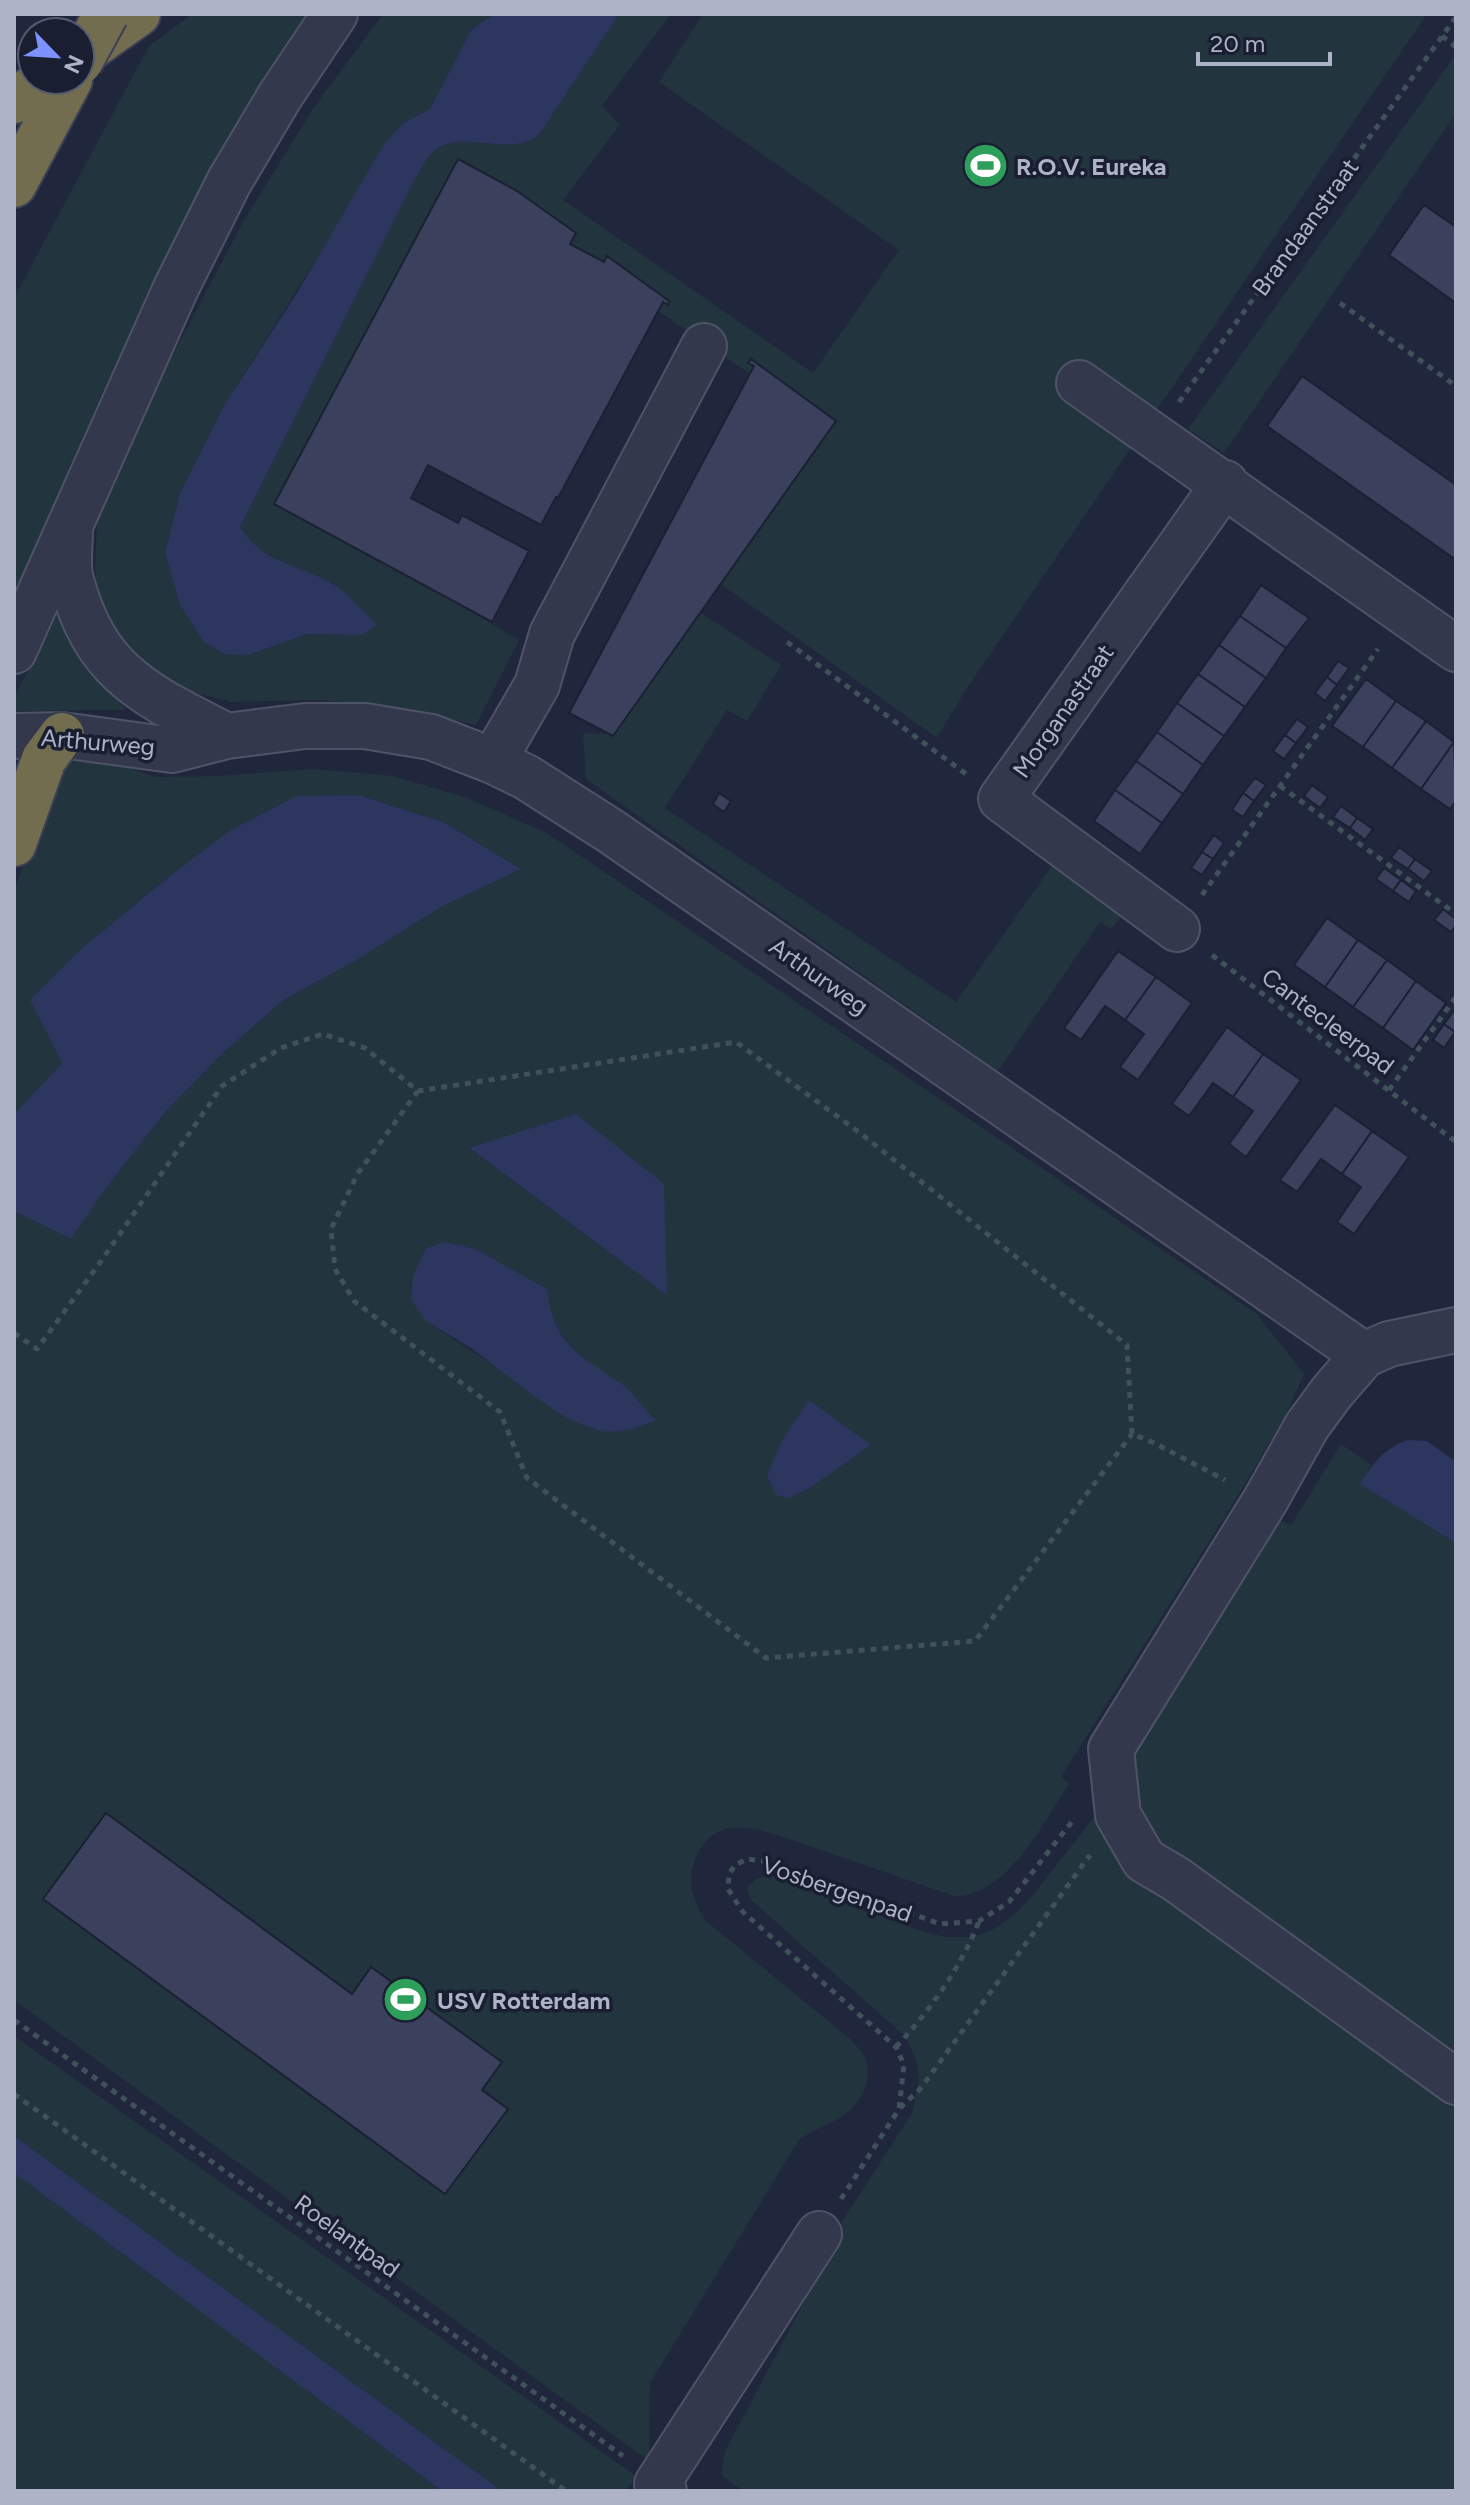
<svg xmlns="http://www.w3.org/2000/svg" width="1470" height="2505" font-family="Figtree,sans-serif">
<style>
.green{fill:#22343d;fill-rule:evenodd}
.water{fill:#2d365f}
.building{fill:#3b415d;stroke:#1b2033;stroke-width:2}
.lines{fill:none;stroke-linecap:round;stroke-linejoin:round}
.minor-casing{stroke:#4f5367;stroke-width:48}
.highway-casing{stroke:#3c4054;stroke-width:48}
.path{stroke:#40515b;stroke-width:5;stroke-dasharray:6 6;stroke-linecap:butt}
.minor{stroke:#34384c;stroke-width:44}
.highway{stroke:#736d50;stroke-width:44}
.highway-bridge-casing{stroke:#3c4054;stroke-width:48;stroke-linecap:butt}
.highway-bridge{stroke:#736d50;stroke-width:44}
.labels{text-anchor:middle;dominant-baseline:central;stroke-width:7;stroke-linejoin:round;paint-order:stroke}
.poi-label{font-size:24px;font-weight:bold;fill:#afb3c8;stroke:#191e31;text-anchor:start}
.street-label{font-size:24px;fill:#afb3c8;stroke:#191e31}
</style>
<rect width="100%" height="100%" fill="#20263c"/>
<path class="green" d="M192 14H316L205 196 108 381 14 593V298L149 46Z
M383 14H494L471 30 430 109 403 123 225 404 180 493 165 553 180 605 248 655 308 634 362 635 376 625 333 583 290 567 250 544 240 527 415 179C421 171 426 158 433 152 461 127 507 159 539 135L619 14H671L602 106 620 125 563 200 813 373 899 250 659 82 703 14H1427L965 691 937 738 721 584 829 428 470 182 328 526 519 640 476 725 406 709 359 703 312 700 231 702 178 688 151 671 125 647 109 622 98 596 95 569 97 523 162 375 243 222 314 107Z
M1456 54V113L1224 453 1188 429Z
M59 610 90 669 126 710 14 711V698Z
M701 613 781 665 747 721 727 710 665 808 956 1002 1061 853 1133 901 1111 929 1100 922 998 1071 586 779 583 733 614 734Z
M80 755 106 760 155 777 219 776 312 769 393 776 465 797 547 833 1257 1314 1304 1374 1285 1416 1242 1489 1061 1777 1069 1784C1044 1822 1006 1898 954 1896 909 1881 865 1865 821 1850 794 1841 760 1826 732 1828 715 1829 702 1843 696 1857 686 1881 693 1900 705 1920L850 2039C854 2044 860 2048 863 2054 877 2077 860 2107 838 2119 824 2126 812 2131 799 2140L650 2383 649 2461 14 2000V1211L71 1239 104 1191 166 1111 224 1052 285 999 357 960 441 907 521 869 443 822 358 795 229 831 170 876 82 948 31 1000 62 1063 14 1114V892L47 794 63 764ZM577 1114 667 1295 470 1149ZM446 1242 476 1249 547 1289C551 1325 565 1345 594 1367 604 1375 617 1379 626 1388 637 1398 644 1411 656 1419L501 1370 426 1321V1248Z
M1341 1444 1371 1465 1361 1484 1456 1543V2491H743L721 2475 725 2451 825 2263 830 2240 912 2113 919 2080 916 2060 906 2037 751 1900 747 1888 756 1879 774 1874 921 1931 946 1937H971L992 1930 1014 1915 1033 1895 1104 1804 1279 1520 1291 1525Z
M14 2036 636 2476 626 2491H502L14 2136Z
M14 2173 442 2491H14Z"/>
<path class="water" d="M494 14H619L539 135C507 159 461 127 433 152 426 158 421 171 415 179L240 527C260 561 296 565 330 582 347 591 363 612 377 625L362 635 308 634 248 655 225 654 204 642 180 605 165 553 180 493 225 404 297 293 384 144 403 123 430 109 471 30Z
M358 795 443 822 521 869 441 907 357 960 285 999 224 1052 166 1111 104 1191 71 1239 14 1211V1114L62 1063 30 1000 82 948 170 876 229 831 297 796Z
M576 1114 664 1184 667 1295 469 1148Z
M445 1242 476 1249 547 1289C554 1346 580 1355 622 1384 635 1394 643 1410 657 1420L629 1430 604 1432 570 1420 538 1399 471 1348 426 1321 411 1300 413 1276 426 1248Z
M809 1400 871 1445 811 1487 788 1498 776 1495 767 1475 783 1439Z
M1408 1440 1427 1441 1456 1462V1543L1360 1484C1373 1463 1384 1448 1408 1440Z
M14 2136 502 2491H442L14 2173Z"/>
<path class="building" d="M458 159 517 191 576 233 570 244 604 262 607 256 669 301 668 305 663 302 558 498 556 497 541 525 428 465 411 498 458 523 462 515 529 551 492 622 274 504Z
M1424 205 1456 227V303L1389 255Z
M751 359 836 421 613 736 569 713 754 366 748 363Z
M1302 376 1456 485V560L1267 426Z
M1261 585 1309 618 1286 648 1240 616Z
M1240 616 1286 648 1266 678 1219 645Z
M1219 645 1266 678 1245 707 1198 674Z
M1338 661 1349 668 1337 685 1327 677Z
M1198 674 1245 707 1224 736 1177 703Z
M1327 677 1337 685 1325 701 1315 693Z
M1366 679 1396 701 1363 747 1332 726Z
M1396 701 1426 721 1392 768 1363 747Z
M1177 703 1224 736 1203 765 1157 732Z
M1297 719 1308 727 1296 743 1285 735Z
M1426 721 1454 742 1421 789 1392 768Z
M1157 732 1203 765 1183 794 1136 761Z
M1285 735 1296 743 1284 759 1273 751Z
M1454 742 1456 801 1450 809 1421 789Z
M1136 761 1183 794 1162 823 1115 790Z
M1255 778 1266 785 1254 801 1243 793Z
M1312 785 1328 797 1320 808 1304 796Z
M1115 790 1162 823 1140 854 1094 821Z
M719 793 731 801 724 812 713 804Z
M1243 793 1254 801 1243 817 1232 810Z
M1341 806 1357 818 1350 828 1333 817Z
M1357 818 1373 829 1365 840 1350 828Z
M1214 835 1224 843 1213 859 1202 852Z
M1399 847 1415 859 1408 869 1391 858Z
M1202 852 1213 859 1202 875 1191 868Z
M1415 859 1432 871 1424 881 1408 869Z
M1384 868 1401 880 1393 891 1376 879Z
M1401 880 1416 891 1409 902 1393 891Z
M1443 909 1456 919V925L1451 932 1434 920Z
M1327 918 1358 940 1325 987 1294 965Z
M1358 940 1387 960 1353 1007 1325 987Z
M1118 951 1156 977 1125 1020 1105 1006 1081 1040 1064 1028Z
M1387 960 1416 981 1383 1028 1353 1007Z
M1156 977 1192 1003 1138 1080 1120 1067 1144 1034 1125 1020Z
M1416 981 1446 1003 1413 1050 1383 1028Z
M1456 1008V1031L1455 1032 1444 1024Z
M1444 1024 1455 1032 1444 1048 1433 1040Z
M1227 1027 1263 1054 1233 1097 1213 1083 1189 1116 1172 1104Z
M1263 1054 1301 1080 1246 1157 1229 1144 1253 1111 1233 1097Z
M1335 1105 1372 1131 1342 1174 1321 1159 1297 1192 1280 1180Z
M1372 1131 1409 1157 1354 1234 1337 1222 1361 1187 1342 1174Z
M106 1813 352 1994 371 1967 502 2062 482 2090 508 2109 445 2194 43 1899Z"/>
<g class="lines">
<defs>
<path id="minor" d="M1079 383 1456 649
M70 530C70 546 67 565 71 580 96 675 147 695 227 736
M14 651 176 288 229 182 280 96 335 14
M14 736 62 735 172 750 227 736 305 726H365L431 737 493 761 526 777 612 832 1364 1355
M493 761 537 685 552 634 704 346
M1177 929 1001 799 1225 483
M1456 1330 1389 1344 1364 1355 1332 1392 1307 1426 1265 1501 1111 1749 1118 1815 1144 1860 1176 1879 1456 2082
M664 2491 657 2484 819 2234"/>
<path id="highway" d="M80 55 138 14
M14 101 44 80
M14 185 70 80
M14 844 44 759 62 735"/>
</defs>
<use href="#minor" class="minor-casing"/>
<use href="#highway" class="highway-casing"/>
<path class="path" d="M1442 36 1456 47
M1340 303 1456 386
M1179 402 1456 17
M787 642 966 774
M1280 786 1456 914
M1202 895 1378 649
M1212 955 1456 1142
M1389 1090 1456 997
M418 1091 358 1173 331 1229 335 1269 354 1301 500 1412 527 1478 766 1658 975 1641 1132 1434
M14 1333 37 1349 99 1264 222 1086 281 1048 323 1034 365 1048 418 1091 736 1042 860 1133 1127 1345 1132 1434 1152 1442 1225 1480
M14 2020 623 2456
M896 2047C929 2012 962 1966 979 1921
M14 2094 566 2491
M900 2108 921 2088 1090 1855
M841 2199 899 2109 904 2065 896 2047 743 1912 728 1889 729 1874 735 1865 747 1859 771 1862 940 1924 979 1921 1009 1902 1074 1819"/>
<use href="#minor" class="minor"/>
<use href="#highway" class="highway"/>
<defs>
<path id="highway-bridge" d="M80 62 106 14"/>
</defs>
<use href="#highway-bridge" class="highway-bridge-casing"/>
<use href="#highway-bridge" class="highway-bridge"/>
</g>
<defs>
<symbol id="stadium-disc" viewBox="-11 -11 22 22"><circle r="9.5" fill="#2e9e5b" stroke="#191e31"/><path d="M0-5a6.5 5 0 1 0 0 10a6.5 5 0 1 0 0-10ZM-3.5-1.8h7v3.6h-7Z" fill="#fff"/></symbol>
</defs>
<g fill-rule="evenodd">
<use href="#stadium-disc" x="960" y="140" width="51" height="51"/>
<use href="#stadium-disc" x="380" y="1974" width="51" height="51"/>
</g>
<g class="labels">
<g class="poi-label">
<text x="1016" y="166">R.O.V. Eureka</text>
<text x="437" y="2000">USV Rotterdam</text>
</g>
<g class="street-label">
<text transform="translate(1305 227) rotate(-54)">Brandaanstraat</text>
<text transform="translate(1063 711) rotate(-55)">Morganastraat</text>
<text transform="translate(98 742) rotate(5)">Arthurweg</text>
<text transform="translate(819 976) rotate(35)">Arthurweg</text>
<text transform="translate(1328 1021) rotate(37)">Cantecleerpad</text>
<text transform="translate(837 1889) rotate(19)">Vosbergenpad</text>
<text transform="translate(347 2236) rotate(36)">Roelantpad</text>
</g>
</g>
<rect width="1470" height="2505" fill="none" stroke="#afb3c8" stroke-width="32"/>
<g transform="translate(56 56) rotate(115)"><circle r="38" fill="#191e31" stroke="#555a6d" stroke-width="2"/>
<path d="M0-6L14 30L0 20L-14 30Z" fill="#7d92ff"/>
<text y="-12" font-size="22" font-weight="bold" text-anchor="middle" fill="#afb3c8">N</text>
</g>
<path d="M1198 52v12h132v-12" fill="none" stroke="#afb3c8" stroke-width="4"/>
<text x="1210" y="52" font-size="24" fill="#afb3c8" stroke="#191e31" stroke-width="6" paint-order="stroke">20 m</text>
</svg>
